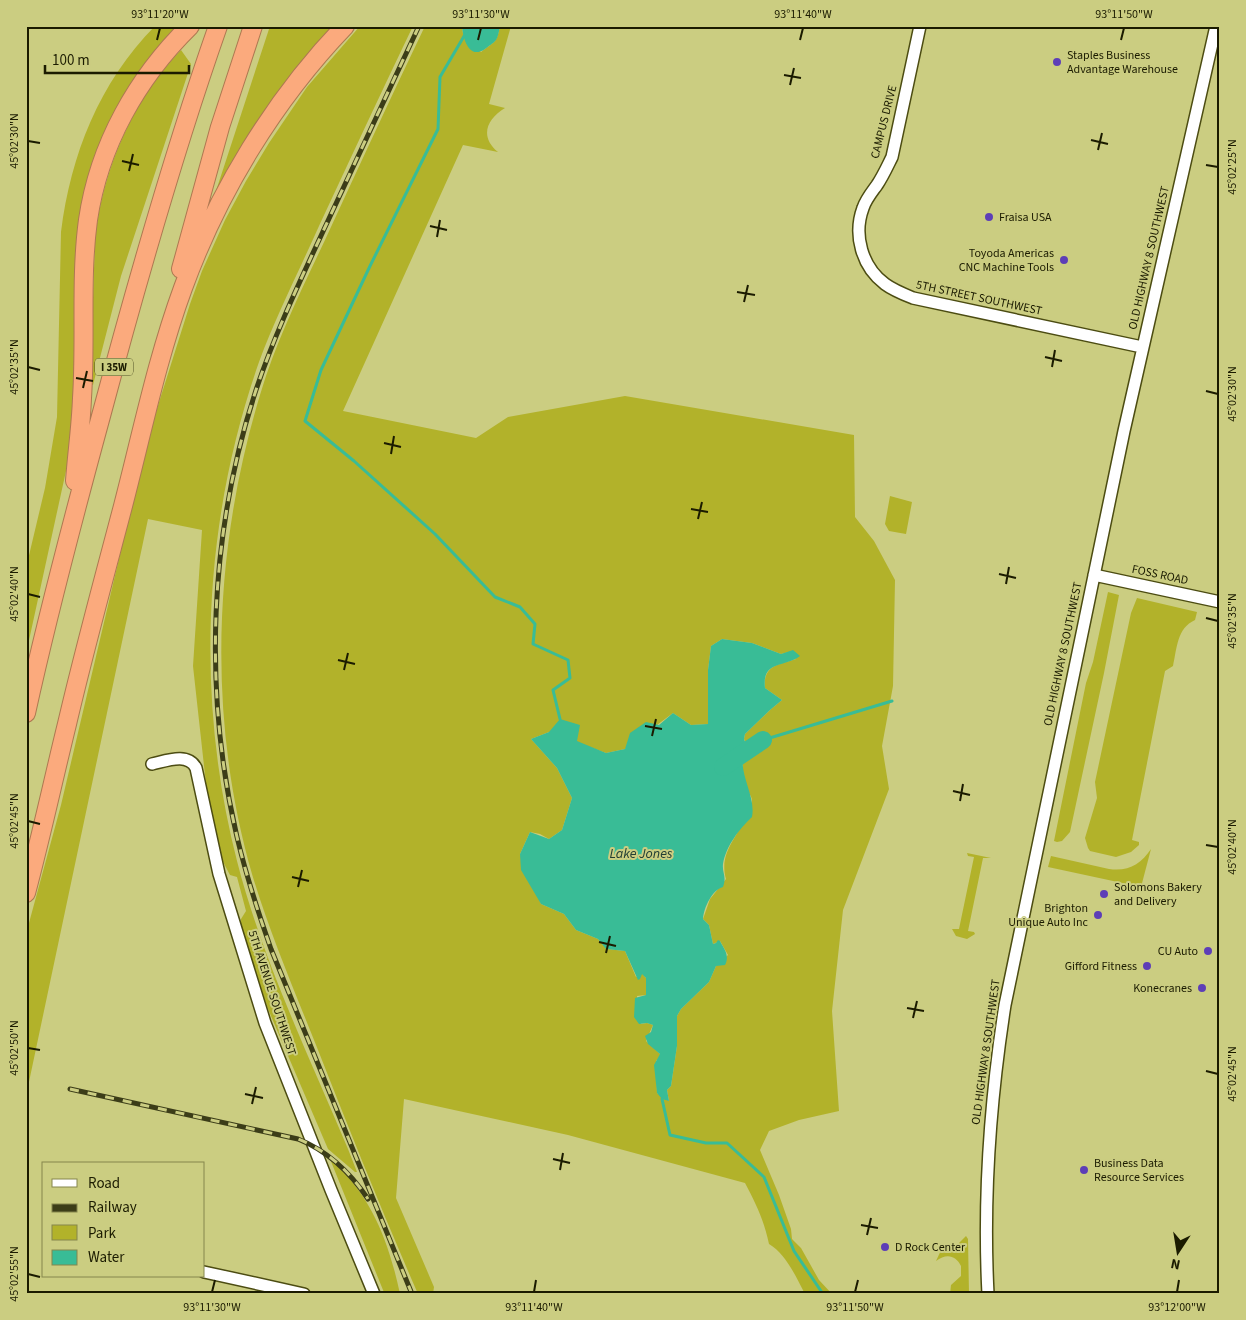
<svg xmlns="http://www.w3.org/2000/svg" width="1246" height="1320" font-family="'Source Sans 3',sans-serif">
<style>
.green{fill:#b2b22a;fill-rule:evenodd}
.water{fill:#39bc96}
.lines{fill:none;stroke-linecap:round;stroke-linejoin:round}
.stream{stroke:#39bc96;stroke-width:3}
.river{stroke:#39bc96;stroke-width:18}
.minor-casing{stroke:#4c4c12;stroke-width:14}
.highway-casing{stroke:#ad7851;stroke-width:20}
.minor{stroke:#fff;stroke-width:11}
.highway{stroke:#fbaa7d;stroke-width:18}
.rail-casing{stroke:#3c3d18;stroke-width:5}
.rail{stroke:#cbcd81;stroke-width:3;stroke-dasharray:9;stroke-linecap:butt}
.ticks{fill:none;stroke:#1b1b00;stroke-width:2}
.poi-dot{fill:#5d3eb7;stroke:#cbcd81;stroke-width:2}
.labels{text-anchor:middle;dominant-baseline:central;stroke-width:4;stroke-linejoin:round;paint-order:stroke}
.shield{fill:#cbcd81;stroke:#505027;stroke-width:1}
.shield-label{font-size:11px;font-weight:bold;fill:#1b1b00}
.poi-label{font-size:12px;fill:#1b1b00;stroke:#cbcd81;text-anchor:start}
.street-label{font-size:12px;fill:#1b1b00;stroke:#cbcd81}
.water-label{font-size:14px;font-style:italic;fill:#233e34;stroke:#cbcd81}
.neatline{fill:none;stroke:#1b1b00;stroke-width:2}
.ticks-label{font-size:12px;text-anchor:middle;fill:#1b1b00}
</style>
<rect width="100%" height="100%" fill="#cbcd81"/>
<path class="green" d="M155 26H182L132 84 112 118 97 152 77 358 71 448 26 654V568L45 488 57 417 61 232C71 154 99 83 155 26Z
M270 26H335L215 194Z
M360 26H413C381 93 350 159 319 226 299 271 276 316 259 362 203 521 195 698 237 861 262 959 309 1056 348 1149L357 1172H355L328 1149 268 1009 240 926 241 919 246 911 237 877 230 875 221 858 208 802 193 666 202 530 148 519 26 1096V934L61 805 134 495 155 415 190 304 202 271 225 220 246 181 269 143 307 87Z
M425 26H462L463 34 481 52C494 42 497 43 500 26H511L489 104 505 108C487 119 479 136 498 152L463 145 343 411 476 438 508 417 625 396 854 435 855 517 874 541 895 580 893 686 882 746 889 789 843 910 832 1011 839 1111 799 1120 769 1131 760 1150 779 1195 791 1229 792 1239 801 1248 819 1280 832 1294H805C796 1277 786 1254 769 1244 764 1220 756 1204 745 1183L568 1135 404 1099 396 1198 434 1287 433 1294H418C383 1214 350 1132 318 1050 295 992 270 934 252 874 207 718 213 550 260 395 276 341 301 291 325 240 358 168 391 97 425 26ZM722 639 752 643 781 654 789 652 796 659C778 665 763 665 765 688L782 700 770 710 745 734 744 739 747 744C739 758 743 774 747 789 748 792 752 797 752 800 752 803 749 808 748 811 740 836 718 851 726 879L710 899 703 919 709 925 713 944 720 941 728 955 716 966 709 982 681 1009 677 1016V1046L671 1086 667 1090 669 1101 657 1093 656 1061 660 1056V1054L646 1041 653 1025 647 1023 641 1024 637 996 646 995V978L642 973 636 977 625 951 607 949 598 939 576 930 564 914 541 904 520 854 530 832 540 834 549 839 562 830 572 798 557 768 531 739 549 732 606 753 625 749 673 713 691 725 708 724V670L711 646Z
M181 50 191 64 121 276 93 385 90 384 95 240C102 171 132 101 181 50Z
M890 496 912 502 906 534 889 531 885 524Z
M1108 592 1119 595 1104 673 1070 832 1062 841 1057 842 1054 841 1086 683 1093 662Z
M1137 598 1197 612 1195 620C1177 628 1177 648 1173 666L1165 671 1132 840 1139 842V845L1131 852 1116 857 1090 851 1088 848 1085 838 1097 798 1095 782 1131 613Z
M1151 849 1141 887 1048 867 1051 856 1109 869C1128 872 1141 864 1151 849Z
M967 853 991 858H983L968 931 974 932 975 934 967 939 956 936 952 929H959L974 857 968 856Z
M330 1159C371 1194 389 1242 400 1294H385L383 1290Z
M966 1236 968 1239 969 1294H950L951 1285 961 1276V1266C956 1255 946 1253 936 1261L943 1246 956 1251 958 1244Z"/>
<path class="water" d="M462 26H500C497 42 497 40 485 49 469 60 463 39 462 26Z
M722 639 752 643 781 654 793 650 800 656C784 668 762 660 765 688L782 700 770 710 745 734 744 739 747 747 743 752C739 776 756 796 752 817 740 828 726 846 723 864 722 873 727 876 723 887 712 890 704 907 703 919L709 925 713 944 716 943 718 940 720 941C724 949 730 955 725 965L716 966 709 982 681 1009 677 1016V1046L671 1086 667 1090 669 1101 662 1099 657 1093 654 1065 660 1054 648 1044 645 1036 651 1032 653 1025 647 1023 639 1024 634 1017 635 998 646 995V978L642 974 640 979 638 980 625 951 606 949 598 939 576 930 564 914 541 904 521 870 520 854 530 832 549 839 562 830 572 798 557 768 531 739 549 732 560 719 580 725 577 741 606 753 625 749 630 733 646 722 659 725 673 713 691 725 708 724V670L711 646Z"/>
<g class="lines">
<path class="stream" d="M470 26 440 77 438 129 370 266 321 370 305 421 354 461 435 534 495 597 520 607 535 624 533 644 568 660 570 678 553 690 560 719
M763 740 892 701
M662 1099 670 1135 706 1143H727L764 1177 794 1251 823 1294"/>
<path class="river" d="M723 767 763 740"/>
<defs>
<path id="minor" d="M920 26 892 157C887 167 883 176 877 185 872 192 866 199 863 208 853 235 862 267 885 284 893 290 903 294 913 298L1142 347
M1094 575 1220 602
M152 764C166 761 188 752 196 768L219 874 265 1023 331 1190 374 1294
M204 1272 304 1294
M988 1294C983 1197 990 1101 1005 1005L1124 431 1216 26"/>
<path id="highway" d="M181 269 220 127 253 26
M75 481C77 453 81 426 82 398 86 339 80 279 88 220 99 145 137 78 190 26
M26 713C48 613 74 515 101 416 136 285 173 154 218 26
M26 893C41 837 53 781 67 724 84 651 104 578 123 506 142 433 157 359 183 288 218 192 274 100 345 26"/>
</defs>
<use href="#minor" class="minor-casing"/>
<use href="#highway" class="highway-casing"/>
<use href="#minor" class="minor"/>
<use href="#highway" class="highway"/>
<defs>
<path id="rail" d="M70 1089 298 1139C328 1151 350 1172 368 1199
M412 1294 271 949C258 912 246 875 237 837 203 691 209 533 256 390 275 333 301 279 326 225 357 158 388 92 419 26"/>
</defs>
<use href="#rail" class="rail-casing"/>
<use href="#rail" class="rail"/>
</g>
<path class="ticks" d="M157 40 160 28M478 40 481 28M800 40 803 28M1121 40 1124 28M784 75 801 78M790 85 794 68M1091 140 1108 144M28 141 40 143M1098 150 1102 133M122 161 139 165M1206 165 1218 167M129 171 133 154M430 226 447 230M437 237 440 220M737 292 755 295M744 302 748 285M1045 357 1062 361M28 367 40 370M1052 367 1055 350M76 378 93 381M83 388 87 371M1206 391 1218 394M384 443 401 447M391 454 394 436M691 509 708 512M698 519 702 502M999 574 1016 578M1006 584 1009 567M28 594 40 597M1206 618 1218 621M338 660 355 664M344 670 348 653M645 726 662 729M652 736 656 719M953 791 970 795M960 801 963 784M28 821 40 824M1206 845 1218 847M292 877 309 881M298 887 302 870M599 942 616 946M606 953 610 936M907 1008 924 1011M913 1018 917 1001M28 1048 40 1050M1206 1071 1218 1074M245 1094 263 1098M252 1104 256 1087M553 1159 570 1163M560 1170 563 1153M861 1225 878 1228M867 1235 871 1218M28 1274 40 1277M212 1292 215 1280M534 1292 536 1280M855 1292 858 1280M1177 1292 1179 1280"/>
<g class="poi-dot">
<circle cx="1057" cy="62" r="5"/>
<circle cx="989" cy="217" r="5"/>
<circle cx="1064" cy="260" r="5"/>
<circle cx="1104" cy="894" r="5"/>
<circle cx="1098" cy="915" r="5"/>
<circle cx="1208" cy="951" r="5"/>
<circle cx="1147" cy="966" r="5"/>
<circle cx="1202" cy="988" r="5"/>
<circle cx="1084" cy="1170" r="5"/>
<circle cx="885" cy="1247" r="5"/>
</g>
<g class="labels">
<rect class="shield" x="95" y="358.5" width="38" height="17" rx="4"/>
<g class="shield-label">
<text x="114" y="367">I 35W</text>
</g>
<g class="poi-label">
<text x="1067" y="55">Staples Business<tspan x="1067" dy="14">Advantage Warehouse</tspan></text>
<text x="999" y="217">Fraisa USA</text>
<text x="1054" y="253" text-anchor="end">Toyoda Americas<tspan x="1054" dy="14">CNC Machine Tools</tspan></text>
<text x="1114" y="887">Solomons Bakery<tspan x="1114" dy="14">and Delivery</tspan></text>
<text x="1088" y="908" text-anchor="end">Brighton<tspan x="1088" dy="14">Unique Auto Inc</tspan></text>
<text x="1198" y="951" text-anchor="end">CU Auto</text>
<text x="1137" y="966" text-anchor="end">Gifford Fitness</text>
<text x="1192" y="988" text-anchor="end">Konecranes</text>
<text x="1094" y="1163">Business Data<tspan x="1094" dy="14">Resource Services</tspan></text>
<text x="895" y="1247">D Rock Center</text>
</g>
<g class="street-label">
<text transform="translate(884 122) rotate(-76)">CAMPUS DRIVE</text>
<text transform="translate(1149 258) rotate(-77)">OLD HIGHWAY 8 SOUTHWEST</text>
<text transform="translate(979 298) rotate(12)">5TH STREET SOUTHWEST</text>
<text transform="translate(1160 575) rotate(12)">FOSS ROAD</text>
<text transform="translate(1063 654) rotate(-78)">OLD HIGHWAY 8 SOUTHWEST</text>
<text transform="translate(272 993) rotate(72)">5TH AVENUE SOUTHWEST</text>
<text transform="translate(986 1052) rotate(-82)">OLD HIGHWAY 8 SOUTHWEST</text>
</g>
<g class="water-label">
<text x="641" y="854">Lake Jones</text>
</g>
</g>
<rect width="1246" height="1320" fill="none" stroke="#cbcd81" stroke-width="55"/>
<rect x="42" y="1162" width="162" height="115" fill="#cbcd81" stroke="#85864d"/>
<rect x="52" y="1179" width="25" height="8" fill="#ffffff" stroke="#85864d"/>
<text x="88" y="1188" font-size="15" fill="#1b1b00">Road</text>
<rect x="52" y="1204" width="25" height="8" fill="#3c3d18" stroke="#85864d"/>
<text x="88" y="1212" font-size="15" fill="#1b1b00">Railway</text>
<rect x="52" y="1225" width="25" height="15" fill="#b2b22a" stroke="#85864d"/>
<text x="88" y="1238" font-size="15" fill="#1b1b00">Park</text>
<rect x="52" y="1250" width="25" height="15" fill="#39bc96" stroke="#85864d"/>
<text x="88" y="1262" font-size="15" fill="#1b1b00">Water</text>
<g transform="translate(1178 1252) rotate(192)" stroke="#cbcd81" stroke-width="4" paint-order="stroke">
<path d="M0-4L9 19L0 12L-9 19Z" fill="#1b1b00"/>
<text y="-8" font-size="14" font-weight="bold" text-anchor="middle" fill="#1b1b00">N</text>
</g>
<path d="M45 65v8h144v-8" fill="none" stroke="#1b1b00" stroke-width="2.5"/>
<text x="52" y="65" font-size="15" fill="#1b1b00" stroke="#cbcd81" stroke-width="4" paint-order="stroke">100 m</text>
<rect x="28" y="28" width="1190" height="1264" class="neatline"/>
<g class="ticks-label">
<text x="160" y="18">93°11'20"W</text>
<text x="481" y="18">93°11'30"W</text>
<text x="803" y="18">93°11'40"W</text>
<text x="1124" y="18">93°11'50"W</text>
<text transform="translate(14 141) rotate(-90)" y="4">45°02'30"N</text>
<text transform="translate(1232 167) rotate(-90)" y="4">45°02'25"N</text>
<text transform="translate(14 367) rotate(-90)" y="4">45°02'35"N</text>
<text transform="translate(1232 394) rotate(-90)" y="4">45°02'30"N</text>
<text transform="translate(14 594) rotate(-90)" y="4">45°02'40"N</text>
<text transform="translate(1232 621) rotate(-90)" y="4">45°02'35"N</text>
<text transform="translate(14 821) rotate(-90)" y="4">45°02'45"N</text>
<text transform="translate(1232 847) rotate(-90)" y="4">45°02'40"N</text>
<text transform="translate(14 1048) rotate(-90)" y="4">45°02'50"N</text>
<text transform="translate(1232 1074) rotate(-90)" y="4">45°02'45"N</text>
<text transform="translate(14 1274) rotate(-90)" y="4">45°02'55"N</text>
<text x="212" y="1311">93°11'30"W</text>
<text x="534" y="1311">93°11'40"W</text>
<text x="855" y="1311">93°11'50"W</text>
<text x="1177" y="1311">93°12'00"W</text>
</g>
</svg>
